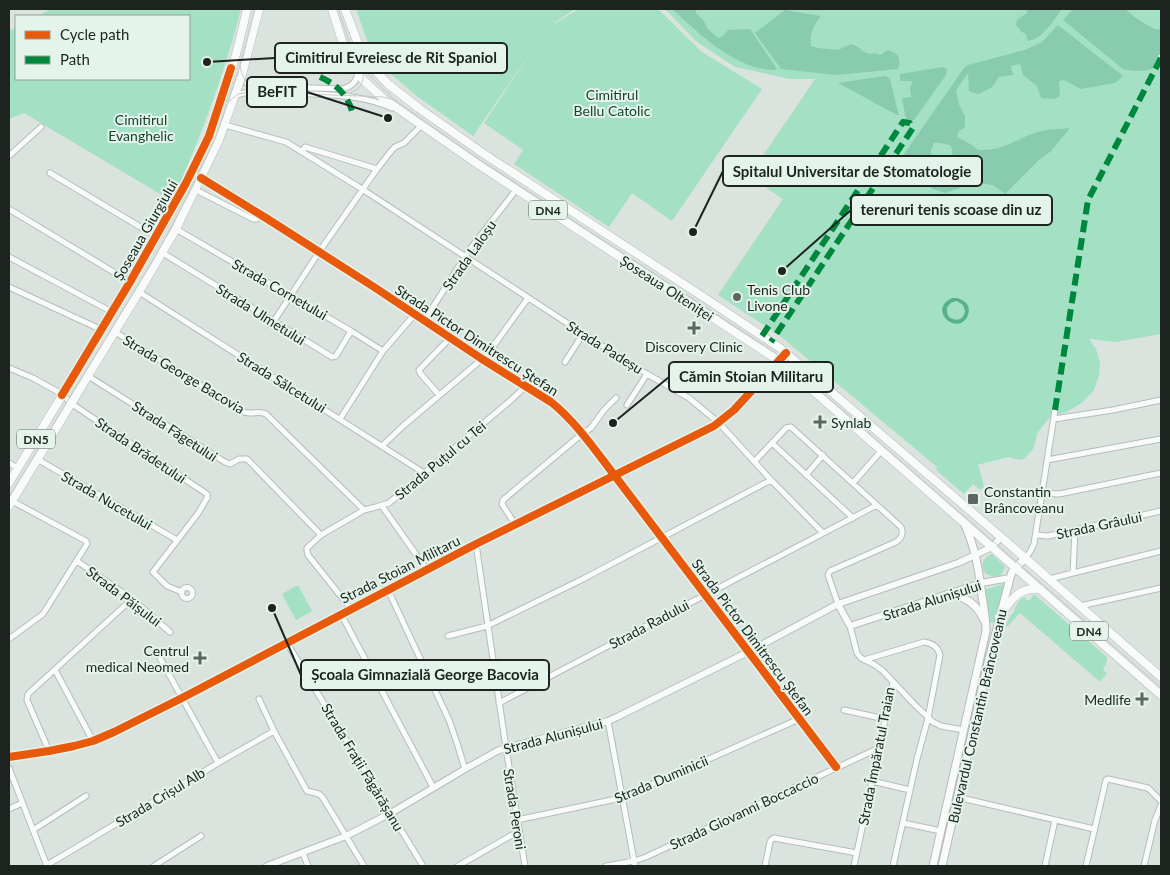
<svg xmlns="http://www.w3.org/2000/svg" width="1170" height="875" font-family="Lato,sans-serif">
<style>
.green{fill:#a4e0c3}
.forest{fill:#88cbae}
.water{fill:#57b18e;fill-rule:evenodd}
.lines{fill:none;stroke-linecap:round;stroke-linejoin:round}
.minor-casing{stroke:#b6bdb9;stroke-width:7}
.tertiary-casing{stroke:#b6bdb9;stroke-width:8}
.secondary-casing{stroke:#b6bdb9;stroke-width:9}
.primary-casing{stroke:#b6bdb9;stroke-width:9}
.minor{stroke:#f9fbfa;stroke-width:5}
.tertiary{stroke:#f9fbfa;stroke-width:6}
.secondary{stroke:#f9fbfa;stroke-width:7}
.primary{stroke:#f9fbfa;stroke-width:8}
.tram{stroke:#c8cbca;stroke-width:1}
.quiet{stroke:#00873e;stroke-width:6;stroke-dasharray:12 6;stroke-linecap:butt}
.cycleway-casing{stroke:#e4f4eb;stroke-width:11}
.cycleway{stroke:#e8590c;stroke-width:8}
.poi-dot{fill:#5f6662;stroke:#e4f4eb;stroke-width:2}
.labels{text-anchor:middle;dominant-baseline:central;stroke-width:4;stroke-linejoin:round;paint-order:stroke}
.shield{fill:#e4f4eb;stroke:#59625c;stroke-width:1}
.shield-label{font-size:12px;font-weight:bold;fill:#1d231f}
.park-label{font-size:14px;fill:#154530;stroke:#e4f4eb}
.street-label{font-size:14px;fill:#1d231f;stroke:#e4f4eb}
.poi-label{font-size:14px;fill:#1d231f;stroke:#e4f4eb;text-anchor:start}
.leader{fill:none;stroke:#1d231f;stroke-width:2}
.callout-dot{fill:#1d231f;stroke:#e4f4eb;stroke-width:2}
.callout{fill:#e4f4eb;stroke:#1d231f;stroke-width:2}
.callout-label{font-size:15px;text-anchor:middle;font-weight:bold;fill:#1d231f}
</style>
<rect width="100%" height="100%" fill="#dae3de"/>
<path class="green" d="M51 9H241C224 75 200 139 172 201L24 113 9 119V31L16 27V79H189V16H37Z
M356 9H575L557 21 554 24 579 9H658L702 52 762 89 672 221 632 193 609 227 514 164 523 150 484 123 535 46 473 136 418 97 390 73 368 43Z
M665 9H1161V334L1115 342 1089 339 1096 349 1100 362 1099 376 1094 390 1083 402 1067 412 1051 416 1038 432 1033 449 1024 459 1019 460 1009 457 977 465 979 467 984 487 980 490 973 484 964 494 936 470 937 467 779 335 718 295 783 199 749 176 815 79H790L735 67 697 42Z
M992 554 1005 567 1001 575 995 577 986 574C980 566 982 558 992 554Z
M1003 584 1004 586 995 622 991 623 990 622 985 591 987 589Z
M298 585 312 611 296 620 282 594Z
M1033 595H1035L1107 657V661L1103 670 1107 673 1100 682 1020 613 1008 626H1005L1011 615 1014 612C1015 606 1019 600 1024 597L1027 600H1030Z"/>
<path class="forest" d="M672 9H696V13L704 21 707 28 718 38 723 36 728 30 750 29 777 69C771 71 765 69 758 68 723 58 698 32 672 9Z
M1028 9H1062C1055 18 1047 32 1036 38 1033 40 1030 40 1028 41L1026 34 1022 32 1016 25 1017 20 1027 13Z
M1073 9H1125C1135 18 1145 25 1158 30L1161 27V52L1152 69C1144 72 1132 71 1123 69L1063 20Z
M785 10 821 16C814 24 809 35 811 46L817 48 838 50 851 44C859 46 861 51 867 53 872 55 874 52 880 55L888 50C898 53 902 58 898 69L836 75 781 69 755 33Z
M1058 25 1123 76 1115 83 1081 89 1064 80 1059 81 1060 96 1054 99 1041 98 1037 86 1023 75 1020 64 1011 66 1013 75 999 77 992 87 979 94 971 92 969 91 968 73 956 90 959 105 965 116V127L958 132 957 137 972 145 978 150C984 150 991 150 998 148 1012 144 1024 136 1038 132 1050 128 1058 130 1070 128L1051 151 1038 161 1005 194 993 185 972 182 957 189 945 193 930 188 943 182 965 175 962 160H953L952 149 950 145 940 143H934L931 151V160L927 161V163L917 161 910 163 902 157 964 68 968 65 1025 50 1042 42Z
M942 67 946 68 947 70 946 75 914 120H910L906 119 902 98 911 97 910 87 912 84V81H900V74Z
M884 76 888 77 890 79 899 116 838 83Z"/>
<path class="water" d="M952 298C962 297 972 304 968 315 959 338 926 310 952 298ZM957 301 963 305 965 311C964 320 956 322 949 317 944 309 948 302 957 301Z"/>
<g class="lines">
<defs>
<path id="minor" d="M1161 57V59
M247 83 255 86 342 89C351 87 357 82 358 72
M235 96C250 89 269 93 285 93 320 95 359 93 392 108
M225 125 286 142 362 189 596 342 647 374 689 398 719 423 771 480 823 533
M302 152 305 147 377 169
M9 156 41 127
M50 173 157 237
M201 178 266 218 374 287 482 359 551 402C576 422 595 450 615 476L836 767
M196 190 253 219H257L262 215
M9 209 130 282
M176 229 351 331 383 351
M163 253 332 357 336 356 351 331
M9 257 112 312
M9 287 102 330
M139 292 424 473
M274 321 319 252 377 169 392 150 395 147 404 143 418 129 420 125
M424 321 470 249 516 190
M115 332 244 412C251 415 259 410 266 414L364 510
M565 362 583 334
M9 368 33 378 60 393 75 406 207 494V498L199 512 153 572 167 586 182 592
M88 376 225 462 230 464 239 459H247L321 535
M439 395 420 373 419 370 450 338
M627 405 647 374
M340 419 383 351 415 314
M1054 419 1113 410 1161 400
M772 443 853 518
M382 446 403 426 487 355 528 298
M37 459 177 540
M1047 460 1161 439
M755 461 786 428 791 427 901 527C904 533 901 539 896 542L830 571 828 575 838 604
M9 463 18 468
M806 475 823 455
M853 483 882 450
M1042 493 1059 494 1161 473
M382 506 427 570
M515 524 502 504 503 500 582 434 591 428 604 410 616 398
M1036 535 1048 536 1161 511
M476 544 506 748 525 866
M1025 558 1030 552 1034 544 1055 410
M77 561 132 599 170 632
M1073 573 1075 530
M1049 579 1161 551
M181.5 593a5.5 5.5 0 1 1 11 0a5.5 5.5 0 1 1-11 0Z
M388 590 449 720 457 743 465 769
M1080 606 1161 588
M351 609 308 555 307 550V548L321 535 364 510 376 507 389 503 510 401 526 386
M341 614 433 787
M850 626 857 653 861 658 875 665 883 671 915 705 933 722 941 726 964 730
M448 636 487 626 583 579 771 480
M9 639 43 614 87 544 86 541 12 501
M287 643 423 866
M160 658 218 763
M864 660 924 642C932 643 938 647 940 655L928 718 917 759 893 866
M55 670 93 741
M259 699 274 731 307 791 319 794 323 798 364 866
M499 703 877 505
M844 710 885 719
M608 721 635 866
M49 751 27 700 28 694 132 599
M9 768 47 866
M872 781 910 790
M957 797 1094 829
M9 809 22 803
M517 820 621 798 799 719
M903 823 941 831
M33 830 86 796
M303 853 308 866
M47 865 218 763 274 731
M154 866 201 836
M458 866 519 831
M606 866 634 861 646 857 879 748
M765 866 770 842 771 840 774 838 857 853
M854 866 893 682
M1045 866 1055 820
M1086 866 1106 780 1108 779 1148 788 1161 801
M1144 866 1155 820 1161 805"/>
<path id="tertiary" d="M838 604 850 626 981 583 1010 578
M9 757 49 751 74 746 93 741 114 732 182 698 476 544 714 426 734 410 786 353
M267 866 346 836 391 813 465 769 499 750 608 721 617 717 748 652 838 604 958 563 992 547 1001 537"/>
<path id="secondary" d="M948 594C965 596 977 604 984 620
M933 866 986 631C986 619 984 608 982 596 979 571 975 546 964 523
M942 866 987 667 1010 578 1012 572 1025 558"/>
<path id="primary" d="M332 9 343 44 350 60 363 80 384 99 476 163 779 361 1161 695
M345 9 360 49 372 67 388 84 420 109 484 154 711 302 780 348 1001 537 1161 677
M9 483C51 413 95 343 136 272 160 231 186 190 205 146 223 103 237 55 247 9
M9 506 139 292 176 229 219 140 242 75 259 9
M999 617C1010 601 1018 587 1040 589"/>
</defs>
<use href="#minor" class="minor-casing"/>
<use href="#tertiary" class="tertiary-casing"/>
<use href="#secondary" class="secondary-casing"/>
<use href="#primary" class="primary-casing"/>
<use href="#minor" class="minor"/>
<use href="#tertiary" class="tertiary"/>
<use href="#secondary" class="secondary"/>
<use href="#primary" class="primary"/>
<path class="tram" d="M338 9 353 52 361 65 374 80 395 100 470 153 773 351 824 394 980 530 1161 687
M240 66C242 78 248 86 258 92
M345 94C360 92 366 82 362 67
M228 102 238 94 250 92 360 96 383 97 395 100
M9 497 154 259 192 188 215 139 224 114 243 57 255 9"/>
<path class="quiet" d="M320 77C336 84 347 94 352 111
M762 336 903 122 910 123 913 128 771 342
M1055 410 1088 200 1161 58"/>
<defs>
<path id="cycleway" d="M201 178 266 218 374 287 482 359 551 402C576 422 595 450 615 476L836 767
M62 395 130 282 186 183 209 136 231 68
M9 757 49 751 74 746 93 741 114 732 182 698 476 544 714 426 734 410 786 353"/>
</defs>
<use href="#cycleway" class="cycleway-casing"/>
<use href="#cycleway" class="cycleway"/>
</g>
<g class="poi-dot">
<circle cx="737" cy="297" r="5"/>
<path d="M691.5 320.5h5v5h5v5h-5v5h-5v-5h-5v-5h5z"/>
<path d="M817.5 414.5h5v5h5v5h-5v5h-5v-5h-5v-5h5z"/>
<rect x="967" y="493" width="12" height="12" rx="2.5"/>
<path d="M197.5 650.5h5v5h5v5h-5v5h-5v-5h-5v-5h5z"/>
<path d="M1139.5 691.5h5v5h5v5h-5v5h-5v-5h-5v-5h5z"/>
</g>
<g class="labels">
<g class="shield">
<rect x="529" y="200.5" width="38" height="19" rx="4"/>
<rect x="17" y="429.5" width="38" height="19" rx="4"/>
<rect x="1070" y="621.5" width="38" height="19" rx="4"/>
</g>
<g class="shield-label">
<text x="548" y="210">DN4</text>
<text x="36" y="439">DN5</text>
<text x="1089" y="631">DN4</text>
</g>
<g class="park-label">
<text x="612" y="94">Cimitirul<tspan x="612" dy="16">Bellu Catolic</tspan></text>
<text x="141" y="119">Cimitirul<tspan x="141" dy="16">Evanghelic</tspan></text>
</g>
<g class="street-label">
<text transform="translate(145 230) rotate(-60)">Șoseaua Giurgiului</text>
<text transform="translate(469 255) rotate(-55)">Strada Laloșu</text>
<text transform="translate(667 288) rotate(33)">Șoseaua Olteniței</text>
<text transform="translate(280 289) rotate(30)">Strada Cornetului</text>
<text transform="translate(261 314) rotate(32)">Strada Ulmetului</text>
<text transform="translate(477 340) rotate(33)">Strada Pictor Dimitrescu Ștefan</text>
<text transform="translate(605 347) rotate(32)">Strada Padeșu</text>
<text transform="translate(184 374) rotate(31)">Strada George Bacovia</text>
<text transform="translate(282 382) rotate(32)">Strada Sălcetului</text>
<text transform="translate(175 431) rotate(33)">Strada Făgetului</text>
<text transform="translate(141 450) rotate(34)">Strada Brădetului</text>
<text transform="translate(440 460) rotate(-40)">Strada Puțul cu Tei</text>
<text transform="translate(107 500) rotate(30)">Strada Nucetului</text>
<text transform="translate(1099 525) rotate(-12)">Strada Grâului</text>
<text transform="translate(400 569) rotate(-27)">Strada Stoian Militaru</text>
<text transform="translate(124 596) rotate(37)">Strada Păișului</text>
<text transform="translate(932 600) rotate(-18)">Strada Alunișului</text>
<text transform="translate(649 624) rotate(-28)">Strada Radului</text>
<text transform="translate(753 637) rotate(53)">Strada Pictor Dimitrescu Ștefan</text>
<text transform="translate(977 716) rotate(-77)">Bulevardul Constantin Brâncoveanu</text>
<text transform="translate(553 736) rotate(-15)">Strada Alunișului</text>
<text transform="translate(876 756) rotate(-79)">Strada Împăratul Traian</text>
<text transform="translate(363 767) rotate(59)">Strada Frații Făgărășanu</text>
<text transform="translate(661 779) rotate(-23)">Strada Duminicii</text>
<text transform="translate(160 797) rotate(-31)">Strada Crișul Alb</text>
<text transform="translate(515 809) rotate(81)">Strada Peroni</text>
<text transform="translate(744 811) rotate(-25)">Strada Giovanni Boccaccio</text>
</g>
<g class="poi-label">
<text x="747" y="289">Tenis Club<tspan x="747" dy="16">Livone</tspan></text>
<text x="694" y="346" text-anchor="middle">Discovery Clinic</text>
<text x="831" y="422">Synlab</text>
<text x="984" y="491">Constantin<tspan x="984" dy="16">Brâncoveanu</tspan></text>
<text x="189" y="650" text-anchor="end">Centrul<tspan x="189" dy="16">medical Neomed</tspan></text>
<text x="1131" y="699" text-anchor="end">Medlife</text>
</g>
</g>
<path class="leader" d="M207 62L275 58M388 118L307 92M693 232L723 171M782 271L851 210M613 423L669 377M272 608L301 675"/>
<g class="callout-dot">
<circle cx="207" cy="62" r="5"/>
<circle cx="388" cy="118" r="5"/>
<circle cx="693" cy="232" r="5"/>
<circle cx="782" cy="271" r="5"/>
<circle cx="613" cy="423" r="5"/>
<circle cx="272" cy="608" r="5"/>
</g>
<g class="callout">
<rect x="275" y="43" width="232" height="30" rx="5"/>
<rect x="247" y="77" width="60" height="30" rx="5"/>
<rect x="723" y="156" width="259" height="30" rx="5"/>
<rect x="851" y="195" width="201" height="30" rx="5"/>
<rect x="669" y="362" width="164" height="30" rx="5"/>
<rect x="301" y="660" width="248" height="30" rx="5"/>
</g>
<g class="callout-label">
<text x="391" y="63">Cimitirul Evreiesc de Rit Spaniol</text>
<text x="277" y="97">BeFIT</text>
<text x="852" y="177">Spitalul Universitar de Stomatologie</text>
<text x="951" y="215">terenuri tenis scoase din uz</text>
<text x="751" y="382">Cămin Stoian Militaru</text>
<text x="425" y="680">Școala Gimnazială George Bacovia</text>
</g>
<rect width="1170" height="875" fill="none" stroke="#1d231f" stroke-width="20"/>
<rect x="15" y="15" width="175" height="65" fill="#e4f4eb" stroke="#94a099"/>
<rect x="25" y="31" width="25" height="8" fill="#e8590c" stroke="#94a099"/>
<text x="60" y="40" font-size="15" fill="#1d231f">Cycle path</text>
<rect x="25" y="56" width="25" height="8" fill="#00873e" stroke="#94a099"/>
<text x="60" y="65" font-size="15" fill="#1d231f">Path</text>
</svg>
